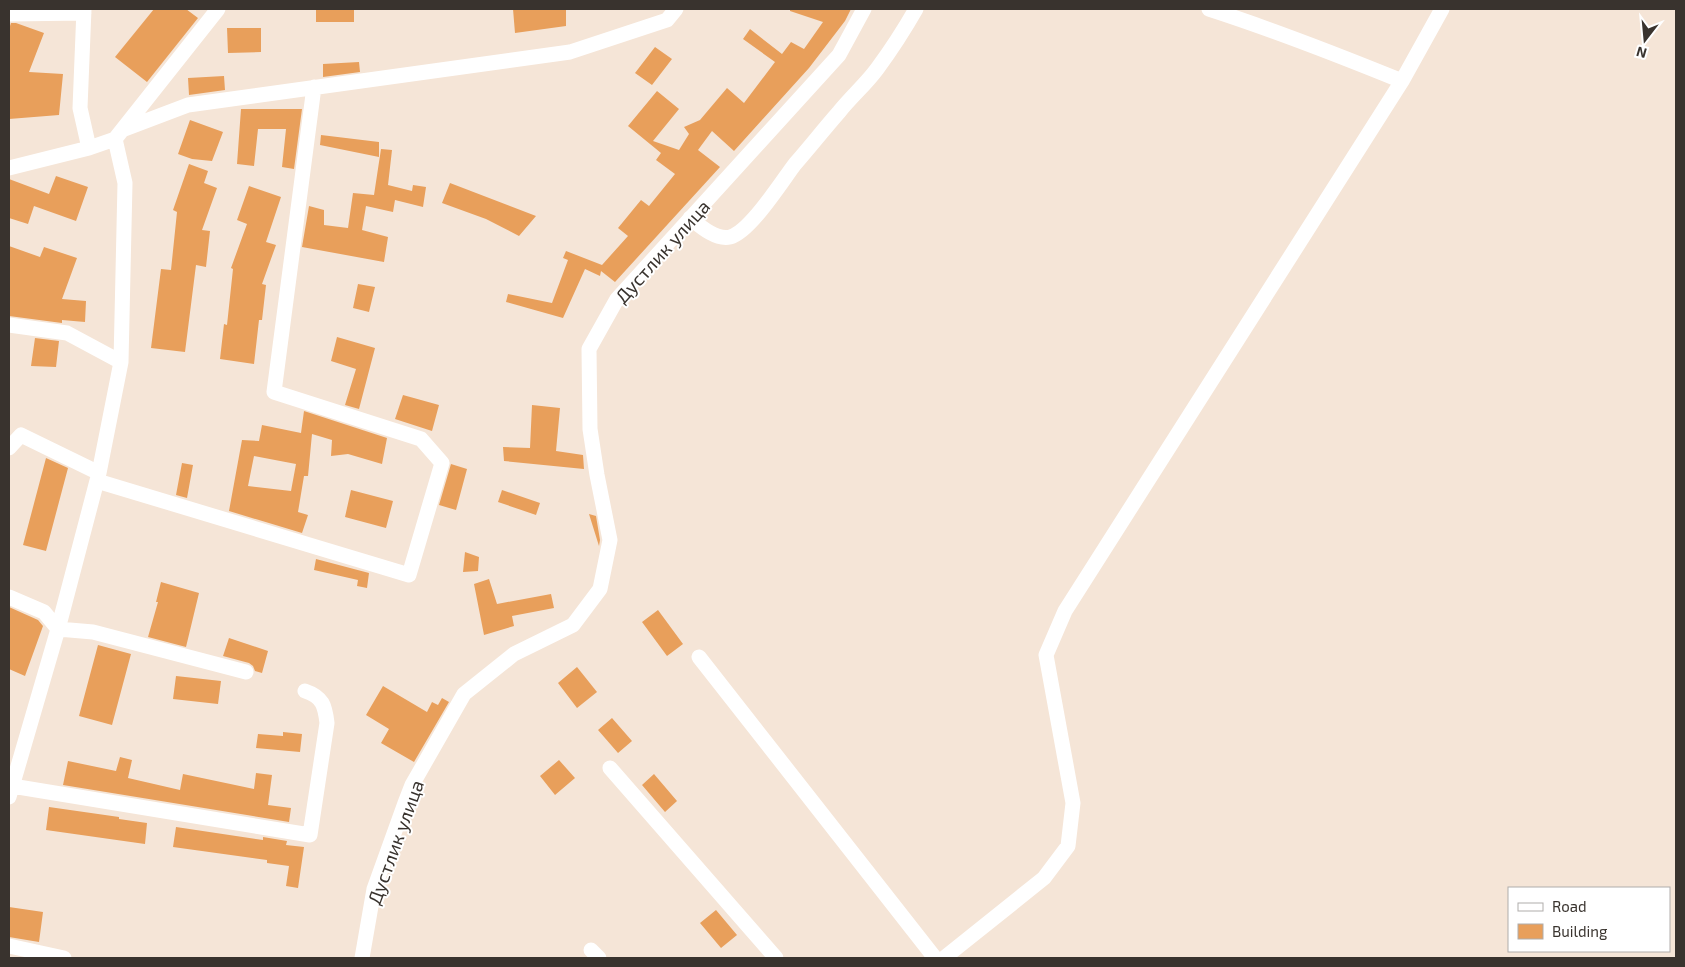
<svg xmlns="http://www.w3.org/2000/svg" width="1685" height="967" font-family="'Exo 2',sans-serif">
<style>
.building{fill:#e89f5b;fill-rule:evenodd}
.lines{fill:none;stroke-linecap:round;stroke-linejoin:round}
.minor{stroke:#fff;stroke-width:15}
.labels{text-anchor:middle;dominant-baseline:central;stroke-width:4;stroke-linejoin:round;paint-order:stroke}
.street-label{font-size:19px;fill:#39332e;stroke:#fff}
</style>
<rect width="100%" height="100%" fill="#f5e5d7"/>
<path class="building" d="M154 9H186L198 18 147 82 115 57Z
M316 9H354V22H316Z
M513 9H566V26L515 33Z
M790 9H851L845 21 809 68 734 151 712 131 698 150 720 167 615 282 601 271 600 276 585 269 563 318 506 302 508 294 552 303 568 260 563 258 566 251 602 265 628 236 618 228 641 200 649 206 675 174 656 160 661 153 628 126 657 91 679 109 653 141 679 150 689 134 684 127 700 120 727 88 744 103 775 62 743 39 750 29 782 54 791 42 804 49 823 22 790 11Z
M11 23H16L44 33 29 72 63 74 59 115 9 119V29Z
M227 28H261V52L228 53Z
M655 47 672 59 652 85 635 73Z
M359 62 360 72 323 77V64Z
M224 76 225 90 189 95 188 78Z
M241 109H302L294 169 282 167 286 129H258L254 166 237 164Z
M190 120 223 132 212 161 192 159 178 154Z
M321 135 379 142V157L320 145Z
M381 149 392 150 388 185 412 191 413 185 426 187 423 207 395 200 393 212 366 206 362 230 388 237 384 262 302 247 309 206 324 210V225L348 228 353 193 374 195Z
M189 164 208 171 204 183 217 188 202 230 210 231 206 267 196 265 185 352 151 348 161 269 171 270 177 212 173 210Z
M56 176 88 187 76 221 34 206 28 224 9 218V179L49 194Z
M450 183 536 216 519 236 486 219 442 203Z
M249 186 281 197 266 242 276 245 262 284 266 285 262 320H259L254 364 220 359 224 324 227 325 233 269 231 268 247 224 237 220Z
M9 246 40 257 44 247 77 258 62 299 86 301 85 322 62 320V323L9 316Z
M358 284 375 287 369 312 353 308Z
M337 337 375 348 359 409 345 405 356 369 331 361Z
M35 338 59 341 56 367 31 366Z
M403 395 439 405 432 431 395 419Z
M532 405 560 408 556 451 583 455 584 469 504 461 503 447 530 448Z
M304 411 387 438 382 464 348 454 331 456 332 440 312 434 308 476H304L298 512 308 515 302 533 229 511 242 440 259 441 262 425 301 433ZM254 456 296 464 291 491 248 486Z
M46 458 68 468 46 551 23 545Z
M182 463 193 465 187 498 176 495Z
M451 464 467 469 456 510 439 505Z
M351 490 393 501 386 528 345 517Z
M502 490 540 503 536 515 498 502Z
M589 514 596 516 600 540 599 546Z
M465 552 479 557 478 571 463 572Z
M316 559 369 573 367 588 357 586 358 580 314 570Z
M489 579 497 604 551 594 554 608 512 616 514 626 484 635 474 584Z
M161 582 199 593 186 647 148 637 158 602H156Z
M9 607 38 620 43 626 25 676 9 669Z
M658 610 683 644 667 656 642 622Z
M229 638 268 651 262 673 255 671 253 666 249 663 223 656Z
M98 645 131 654 112 725 79 716Z
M577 667 597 692 577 708 558 683Z
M176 676 221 681 218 704 173 699Z
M383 686 427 712 432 702 438 705 442 698 449 702 414 762 381 743 389 729 366 715Z
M612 718 632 741 618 753 598 730Z
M283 732 302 734 300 752 256 748 258 734 283 736Z
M120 757 132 760 128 778 180 790 183 774 254 789 256 773 272 775 268 805 291 808 289 822 63 785 68 761 116 771Z
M559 760 575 778 555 795 540 776Z
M654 774 677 801 665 812 642 785Z
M49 807 119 817V819L147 823 145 844 46 830Z
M176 827 263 840V837L287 841 286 845 304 847 298 888 286 886 289 866 267 863V860L173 847Z
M9 907 43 912 39 942 9 937Z
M716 910 737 935 721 948 700 923Z"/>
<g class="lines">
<path class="minor" d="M84 9 80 108 89 148 115 139 218 9
M1209 9C1274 30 1338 55 1402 81
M9 14 84 13
M122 130 188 105 570 52 667 20 676 9
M9 168 89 148
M690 218C701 227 716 240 730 237 750 232 782 181 795 164 810 147 824 129 839 112 851 97 866 84 877 69 891 50 904 30 916 9
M9 325 67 333 121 362
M9 448 21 435 99 473
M97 481 409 575 442 463 421 439 274 392 314 87
M9 597 44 612 58 629 93 632 246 672
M699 657 935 958
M610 768 776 958
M12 786 310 835 327 723C325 706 323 697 305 691
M9 797 58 629 99 473 121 362 125 183 115 139
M9 946 64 958
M591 950 599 958
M362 958 374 889 405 803 412 785 464 694 514 654 573 625 600 589 610 540 597 475 590 429 589 349 617 299 839 55 864 9
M944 958 1044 878 1068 846 1073 803 1046 655 1065 611 1402 81 1442 9"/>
</g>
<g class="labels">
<g class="street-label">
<text transform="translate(662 251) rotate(-48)">Дустлик улица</text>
<text transform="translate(395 842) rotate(-70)">Дустлик улица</text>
</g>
</g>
<rect width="1685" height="967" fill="none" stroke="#39332e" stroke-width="20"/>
<rect x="1508" y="887" width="162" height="65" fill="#ffffff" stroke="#b0adab"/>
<rect x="1518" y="903" width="25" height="8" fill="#ffffff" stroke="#b0adab"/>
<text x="1552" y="912" font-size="15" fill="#39332e">Road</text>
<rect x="1518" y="924" width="25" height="15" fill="#e89f5b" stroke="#b0adab"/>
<text x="1552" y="937" font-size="15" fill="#39332e">Building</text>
<g transform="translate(1645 40) rotate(196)" stroke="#ffffff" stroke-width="4" paint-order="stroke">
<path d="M0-4L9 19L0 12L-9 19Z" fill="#39332e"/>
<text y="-8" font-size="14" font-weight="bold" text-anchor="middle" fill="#39332e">N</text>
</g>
</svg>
